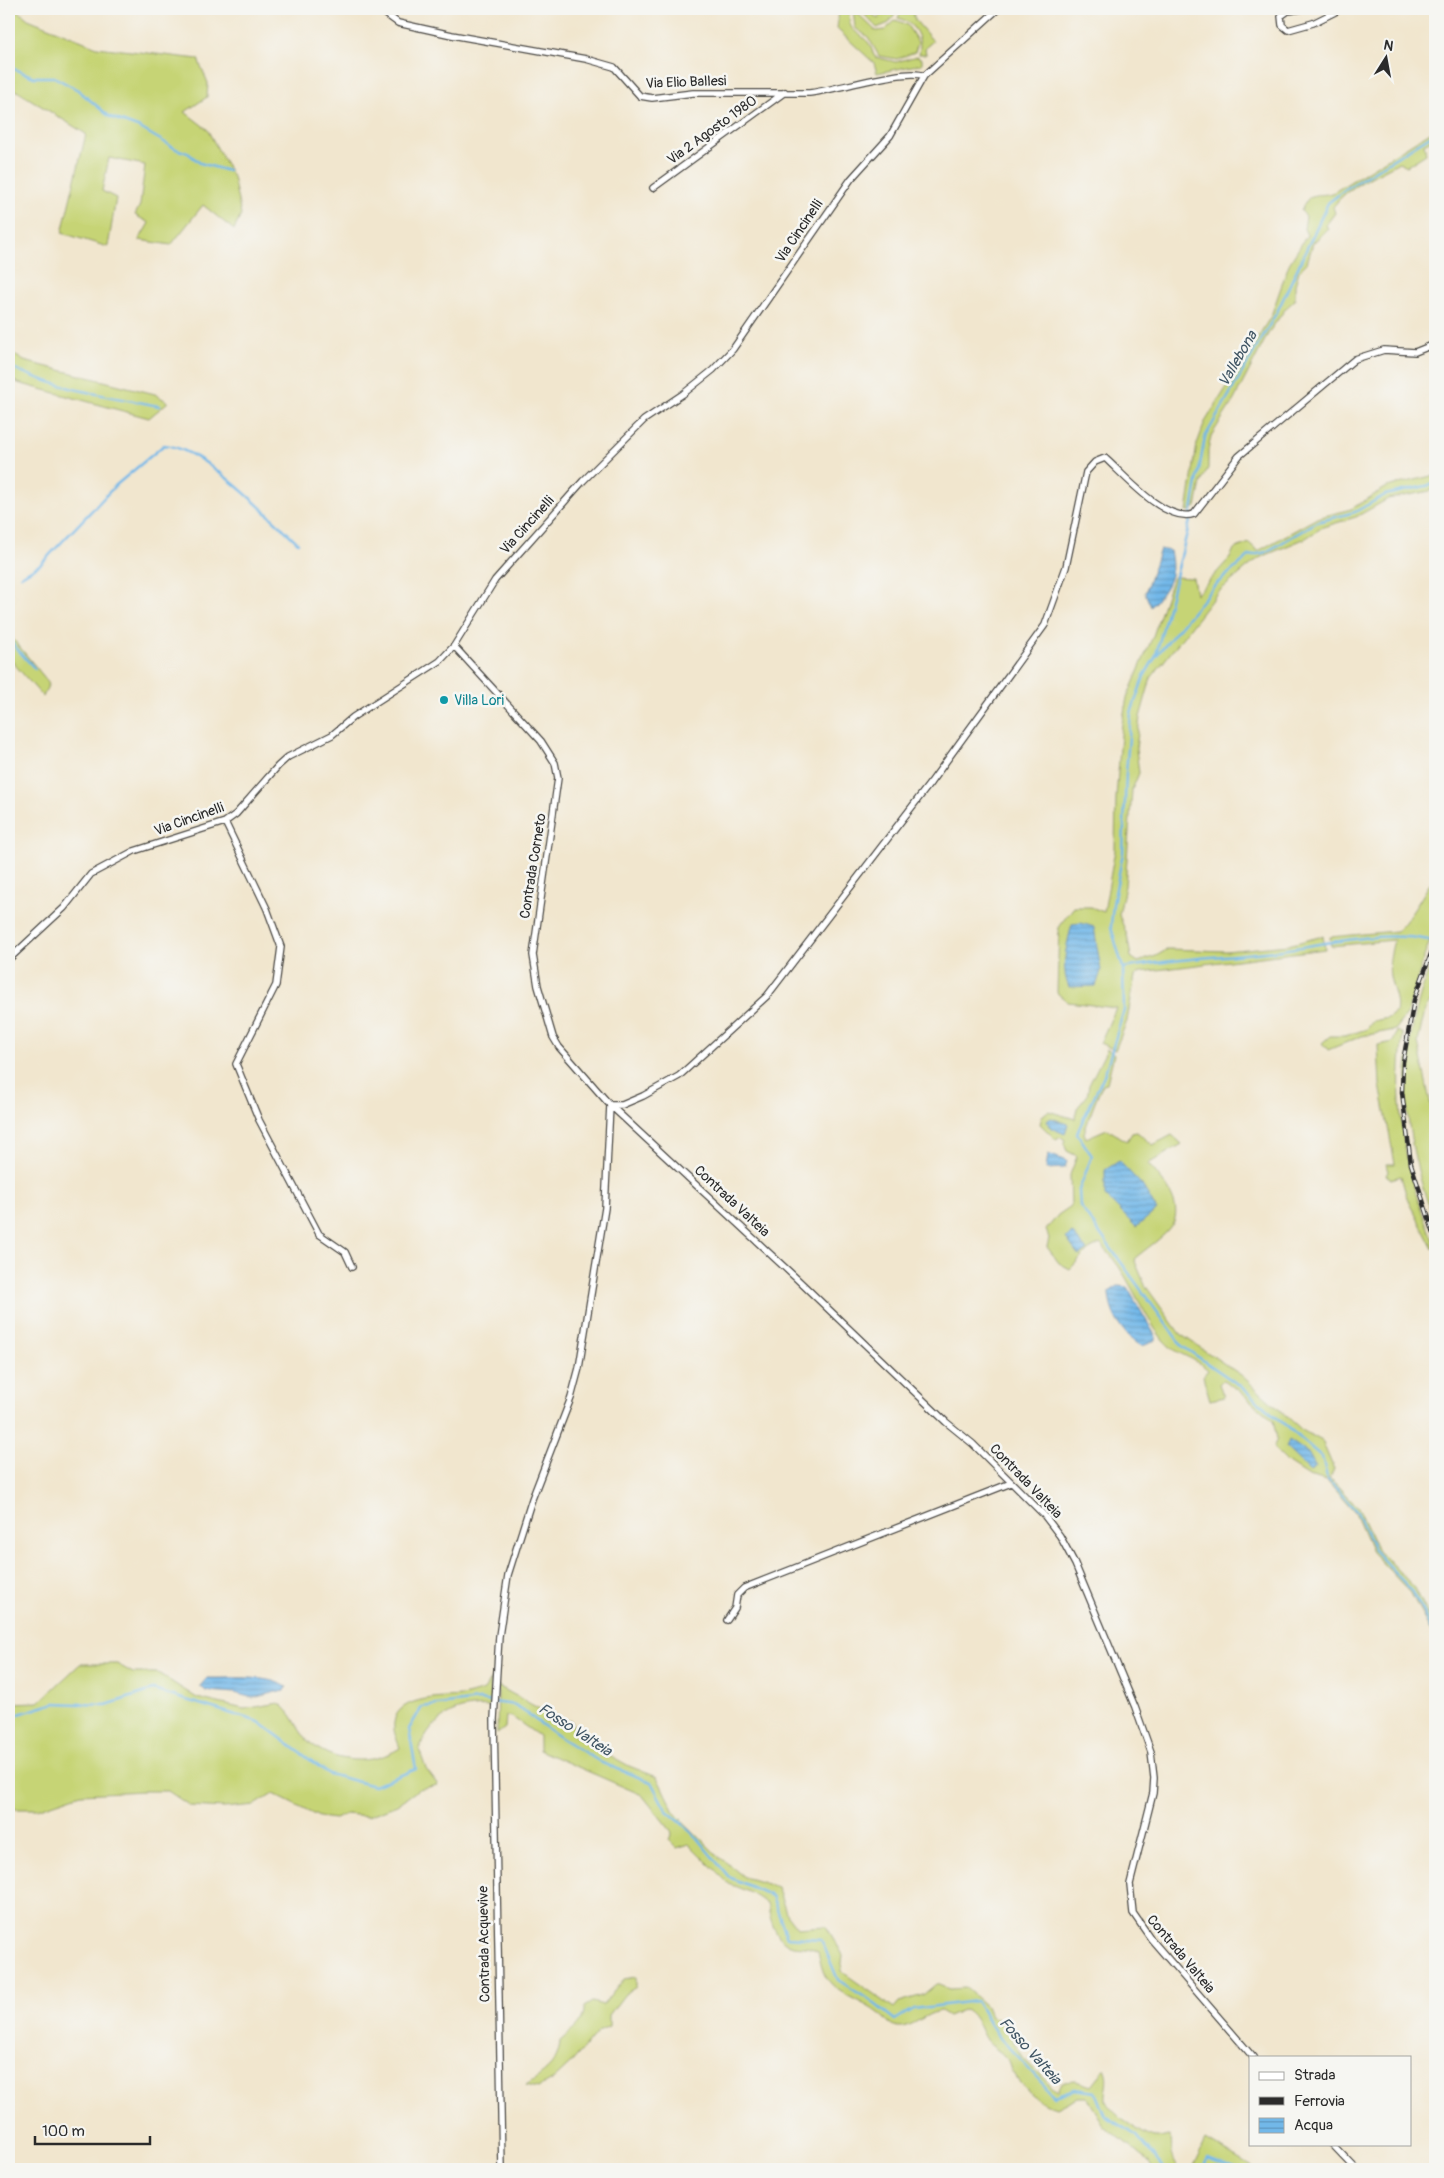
<svg xmlns="http://www.w3.org/2000/svg" width="1444" height="2178" font-family="Pangolin,sans-serif">
<style>
.grass{fill:#c6d475;stroke:#788050}
.water{fill:url(#water-rules);stroke:#4e728a}
.lines{fill:none;stroke-linecap:round;stroke-linejoin:round}
.stream{stroke:#72b8e9;stroke-width:2.5}
.street-casing{stroke:#494743;stroke-width:8}
.street{stroke:#fff;stroke-width:5.5}
.rail-casing{stroke:#2b2b2b;stroke-width:4.5}
.rail{stroke:#f6f6f2;stroke-width:2.5;stroke-dasharray:8;stroke-linecap:butt}
.culture-dot{fill:#0f9aa8;stroke:#f6f6f2;stroke-width:2}
.labels{text-anchor:middle;dominant-baseline:central;stroke-width:5;stroke-linejoin:round;paint-order:stroke}
.street-label{font-size:14px;fill:#2b2b2b;stroke:#f6f6f2}
.culture-label{font-size:14px;fill:#0d838f;stroke:#f6f6f2;text-anchor:start}
.water-label{font-size:15px;font-style:italic;fill:#405564;stroke:#f6f6f2}
</style>
<defs>
<pattern id="water-rules" width="6" height="5" patternUnits="userSpaceOnUse" patternTransform="scale(1.25)"><rect width="6" height="5" fill="#72b8e9"/><path d="M0 2.5h6" fill="none" stroke="#5e96bd"/></pattern>
</defs>
<rect width="100%" height="100%" fill="#f6f6f2"/>
<filter id="ink" filterUnits="userSpaceOnUse"><feTurbulence type="fractalNoise" baseFrequency=".02" numOctaves="2"/><feDisplacementMap in="SourceGraphic" scale="10" xChannelSelector="R" yChannelSelector="G"/><feConvolveMatrix kernelMatrix="1 2 1 2 8 2 1 2 1" color-interpolation-filters="sRGB"/></filter>
<filter id="wash" filterUnits="userSpaceOnUse"><feTurbulence type="fractalNoise" baseFrequency=".0096" numOctaves="4" result="noise"/><feDisplacementMap in="SourceGraphic" scale="20" xChannelSelector="R" yChannelSelector="G"/><feGaussianBlur stdDeviation="1.12" result="paint"/><feColorMatrix in="noise" values="0 0 0 0 0 0 0 0 0 0 0 0 0 0 0 0 0 1.4 0 .05"/><feComposite in="paint" operator="in"/></filter>
<g filter="url(#wash)">
<rect width="100%" height="100%" fill="#f1e6ce"/>
<path class="grass" d="M9 9H16L28 19 97 47 198 59 208 83 207 97 185 112 207 129 233 177 241 215 234 230 203 205 171 245 139 240 149 223 135 215 140 205 145 165 109 158 102 191 116 198 108 247 62 233 86 134 9 86Z
M839 9H850C847 32 854 28 868 42 872 46 872 53 875 57L896 62 917 56 922 59V64L877 73 874 63 837 29Z
M853 9 876 31 885 30 896 20 907 25 918 42 915 52 897 59 879 56 868 37 855 28Z
M859 9H866L878 19 886 9H899L889 23 877 28Z
M902 9H912L915 20 933 41 925 48 926 54H919C923 37 914 23 898 18Z
M1435 129V138L1424 144 1426 154 1407 166 1399 162C1377 175 1348 185 1333 207L1335 213 1326 225 1328 229 1313 243 1307 263 1299 271 1295 285V300L1286 308 1269 332 1234 400 1211 436 1208 451V468L1201 483 1196 507 1187 512 1197 444 1205 422 1271 316 1289 264 1307 235 1304 229 1306 216 1301 211C1311 187 1317 199 1334 192Z
M9 351 24 361 155 394 168 402 149 418 18 383 9 377Z
M1435 475V490L1388 499 1356 517 1323 527 1306 538 1259 558 1217 593 1151 678 1140 717 1136 749 1139 773 1132 790 1125 886 1119 915 1127 935 1131 957 1138 962 1156 956 1168 949 1226 951 1288 945 1323 936 1325 949 1141 972 1135 976 1127 1021 1115 1050 1100 1043 1116 1008 1068 1002 1057 993 1059 926 1074 907H1091L1104 912 1115 850 1116 798 1122 723 1127 698 1153 636 1173 577 1193 578 1196 595 1230 558 1234 549 1249 543 1258 551 1317 518 1351 509 1387 487Z
M9 634 49 683 43 697 9 658Z
M1435 876V927L1424 957 1407 1015 1395 1030 1362 1036 1328 1050 1322 1043 1330 1036H1345L1367 1029 1373 1021 1388 1018 1396 1012C1399 1000 1392 989 1390 976 1388 963 1391 952 1394 940L1331 946 1330 937 1396 931C1408 923 1425 890 1435 876Z
M1435 953V995L1425 1010 1418 1042 1435 1127V1223C1398 1124 1396 1052 1435 953Z
M1397 1031 1403 1034C1393 1109 1405 1176 1435 1245L1433 1249 1407 1198 1401 1176 1391 1179 1386 1175 1388 1172 1386 1164H1395L1380 1085 1378 1045 1393 1042Z
M1107 1049 1114 1054 1107 1083 1103 1084C1095 1100 1090 1116 1084 1133L1086 1138 1107 1129 1127 1141 1132 1133 1137 1132 1153 1145 1172 1135 1182 1144 1148 1164C1161 1178 1185 1205 1172 1225 1166 1236 1144 1250 1134 1259L1145 1285 1180 1334 1241 1375 1302 1430 1322 1441 1334 1469 1330 1478 1359 1509 1377 1549 1415 1588 1435 1629V1640L1411 1593 1372 1552 1355 1513 1327 1481 1308 1476 1288 1463 1273 1448 1277 1439 1273 1420 1238 1390 1223 1380 1219 1384 1224 1397 1210 1400 1203 1376 1208 1370C1195 1357 1177 1356 1164 1341 1139 1311 1129 1271 1100 1244L1089 1250 1070 1269 1059 1263 1047 1247 1049 1238 1046 1230 1058 1215 1071 1206 1070 1175 1077 1156 1067 1151 1064 1144 1065 1140 1061 1137 1056 1140 1040 1124 1042 1116 1048 1111 1075 1119 1077 1108 1087 1096 1089 1085Z
M80 1664H117L133 1673H158L197 1698 244 1709 279 1703C294 1713 296 1728 307 1740 332 1764 372 1766 400 1748 398 1742 395 1736 394 1730 390 1695 440 1698 461 1696 469 1695 477 1692 484 1690L491 1679 490 1707C455 1704 433 1718 419 1749L426 1769 438 1785 419 1789 397 1805 368 1816 346 1814 335 1819 319 1817 273 1794 255 1805 224 1808 190 1806 168 1791H143L81 1794 37 1809H9V1703L39 1702Z
M498 1686 547 1713 572 1722 575 1736 629 1766 657 1777 674 1812 717 1855 744 1877 777 1887 787 1915 797 1928 826 1926 843 1955 841 1971 894 2008 899 2002 923 1995 936 1984 949 1989 966 1988 986 2006 990 2016 1002 2021 1023 2058 1053 2088 1058 2091 1062 2082 1076 2081 1091 2086 1105 2069C1111 2081 1105 2087 1106 2100 1107 2111 1144 2136 1155 2138 1159 2139 1166 2136 1170 2136L1171 2154 1179 2169H1153L1148 2161 1104 2125 1087 2097H1077L1056 2108C1037 2102 1023 2089 1012 2072 1009 2068 1010 2062 1006 2058 1001 2051 991 2047 986 2040 979 2029 977 2016 965 2009L948 2016 940 2011C926 2013 915 2026 901 2027 891 2028 886 2019 879 2014 862 2000 841 1997 828 1980 822 1973 820 1960 818 1951 807 1945 799 1948 790 1945 774 1938 770 1918 767 1903L749 1892 729 1884 689 1844 677 1848 669 1840 672 1832 642 1795 539 1750V1736L512 1717 506 1716 505 1728 497 1734Z
M636 1977V1987L625 1994 609 2015V2027L598 2032 570 2064 554 2079 538 2088 526 2085C544 2073 559 2064 560 2041 571 2031 585 2024 584 2007L592 2002 603 2005 624 1979Z
M1206 2140 1252 2167 1253 2169H1192Z"/>
<path class="water" d="M1160 549 1170 551C1176 578 1167 587 1151 607L1145 593Z
M1081 923 1094 927 1101 971 1096 986 1069 987C1060 968 1067 944 1072 924Z
M1051 1118 1068 1124 1065 1134 1051 1128 1047 1121Z
M1048 1154 1067 1161 1065 1168 1046 1169Z
M1119 1161 1142 1185 1157 1210 1136 1227 1105 1196V1170Z
M1072 1233 1087 1250 1079 1256 1066 1238Z
M1118 1286 1127 1287 1156 1337V1341L1142 1346C1124 1337 1109 1313 1109 1292Z
M1289 1440 1308 1453 1316 1467 1310 1471 1286 1448Z
M207 1678C231 1679 266 1674 287 1687L284 1690 253 1698 235 1693 206 1691 200 1686Z"/>
<g class="lines">
<path class="stream" d="M9 67 34 77H54L78 90 110 117 140 128 176 149 188 153 200 163 228 171
M9 366C55 389 109 396 159 406
M1435 484 1385 495 1355 512 1317 522 1266 552 1249 556 1214 586 1156 656 1144 676 1131 713 1126 773 1123 853 1113 904 1111 927 1123 968 1124 1010 1105 1073 1077 1133 1092 1156 1079 1190 1080 1206 1182 1346 1239 1385 1322 1457 1327 1478 1357 1512 1374 1550 1413 1592 1435 1637
M21 576 41 564 115 486 164 445C204 448 268 515 298 543
M9 640 35 669
M1156 655 1190 521 1205 437 1277 312 1328 203 1347 188 1435 133
M1123 968C1174 958 1224 957 1275 951 1325 944 1379 930 1429 940
M9 1717 55 1703 106 1705 153 1690 259 1722 329 1774 374 1786 416 1769 409 1729 422 1707 479 1700 515 1705 556 1735 602 1763 651 1782 666 1810 691 1831 729 1877 772 1896 787 1937 821 1939 838 1980 871 2001 895 2020 913 2009 976 2001 998 2036 1054 2096 1075 2089 1095 2092 1105 2116 1137 2136 1164 2169
M1202 2169 1208 2158 1236 2169"/>
</g>
</g>
<g filter="url(#ink)">
<g class="lines">
<defs>
<path id="street" d="M379 9 398 23 452 35 586 59 614 67 640 96 652 98 693 93H809C832 91 909 67 924 76
M1302 9 1288 11 1281 16 1282 25 1288 30 1313 23 1341 9
M653 188 785 92
M454 646 541 741 555 763 558 778 533 955 538 986 553 1037 559 1047 610 1105 796 1278 946 1422 973 1444 1044 1515 1060 1536 1075 1564 1135 1707 1151 1752 1154 1778 1153 1793 1130 1884 1133 1913 1151 1939 1253 2057
M225 822 267 909 281 947 276 985 236 1064 259 1120 319 1234 345 1252 352 1267
M9 959 64 908 91 874 134 851 225 822 236 814 278 766 288 757 332 735 353 717 440 661 454 646 495 580 583 481 644 420 683 394 713 370 733 349 851 179 890 136 924 76 998 9
M727 1620 735 1608 737 1595 744 1588 1011 1483
M1332 2144 1356 2169
M502 2169 494 1719 499 1636 508 1575 532 1499 571 1398 579 1368 605 1208 610 1105H622L643 1096 679 1076 767 996 931 782 1045 625 1066 567 1086 472 1095 462 1105 458C1125 476 1166 524 1194 514L1239 456 1355 359 1384 350 1415 352 1435 344"/>
</defs>
<use href="#street" class="street-casing"/>
<use href="#street" class="street"/>
<defs>
<path id="rail" d="M1435 943 1414 1000 1403 1062 1402 1092 1411 1164 1435 1237"/>
</defs>
<use href="#rail" class="rail-casing"/>
<use href="#rail" class="rail"/>
</g>
</g>
<circle class="culture-dot" cx="444" cy="700" r="5"/>
<g class="labels">
<g class="street-label">
<text transform="translate(686 82) rotate(-2)">Via Elio Ballesi</text>
<text transform="translate(712 130) rotate(-36)">Via 2 Agosto 1980</text>
<text transform="translate(799 231) rotate(-56)">Via Cincinelli</text>
<text transform="translate(527 525) rotate(-48)">Via Cincinelli</text>
<text transform="translate(189 819) rotate(-20)">Via Cincinelli</text>
<text transform="translate(533 866) rotate(-81)">Contrada Corneto</text>
<text transform="translate(732 1201) rotate(43)">Contrada Valteia</text>
<text transform="translate(1026 1481) rotate(46)">Contrada Valteia</text>
<text transform="translate(484 1944) rotate(-91)">Contrada Acquevive</text>
<text transform="translate(1181 1954) rotate(50)">Contrada Valteia</text>
</g>
<g class="culture-label">
<text x="454" y="700">Villa Lori</text>
</g>
<g class="water-label">
<text transform="translate(1238 359) rotate(-60)">Vallebona</text>
<text transform="translate(575 1730) rotate(33)">Fosso Valteia</text>
<text transform="translate(1030 2051) rotate(48)">Fosso Valteia</text>
</g>
</g>
<rect width="1444" height="2178" fill="none" stroke="#f6f6f2" stroke-width="30"/>
<rect x="1249" y="2056" width="162" height="90" fill="#f6f6f2" stroke="#a5a5a2"/>
<rect x="1259" y="2072" width="25" height="8" fill="#ffffff" stroke="#a5a5a2"/>
<text x="1294" y="2080" font-size="15" fill="#2b2b2b">Strada</text>
<rect x="1259" y="2097" width="25" height="8" fill="#2b2b2b" stroke="#a5a5a2"/>
<text x="1294" y="2106" font-size="15" fill="#2b2b2b">Ferrovia</text>
<rect x="1259" y="2118" width="25" height="15" fill="url(#water-rules)" stroke="#a5a5a2"/>
<text x="1294" y="2130" font-size="15" fill="#2b2b2b">Acqua</text>
<g transform="translate(1386 58) rotate(11)" stroke="#f6f6f2" stroke-width="4" paint-order="stroke">
<path d="M0-4L9 19L0 12L-9 19Z" fill="#2b2b2b"/>
<text y="-8" font-size="14" font-weight="bold" text-anchor="middle" fill="#2b2b2b">N</text>
</g>
<path d="M35 2136v8h115v-8" fill="none" stroke="#2b2b2b" stroke-width="2.5"/>
<text x="42" y="2136" font-size="15" fill="#2b2b2b" stroke="#f6f6f2" stroke-width="4" paint-order="stroke">100 m</text>
</svg>
